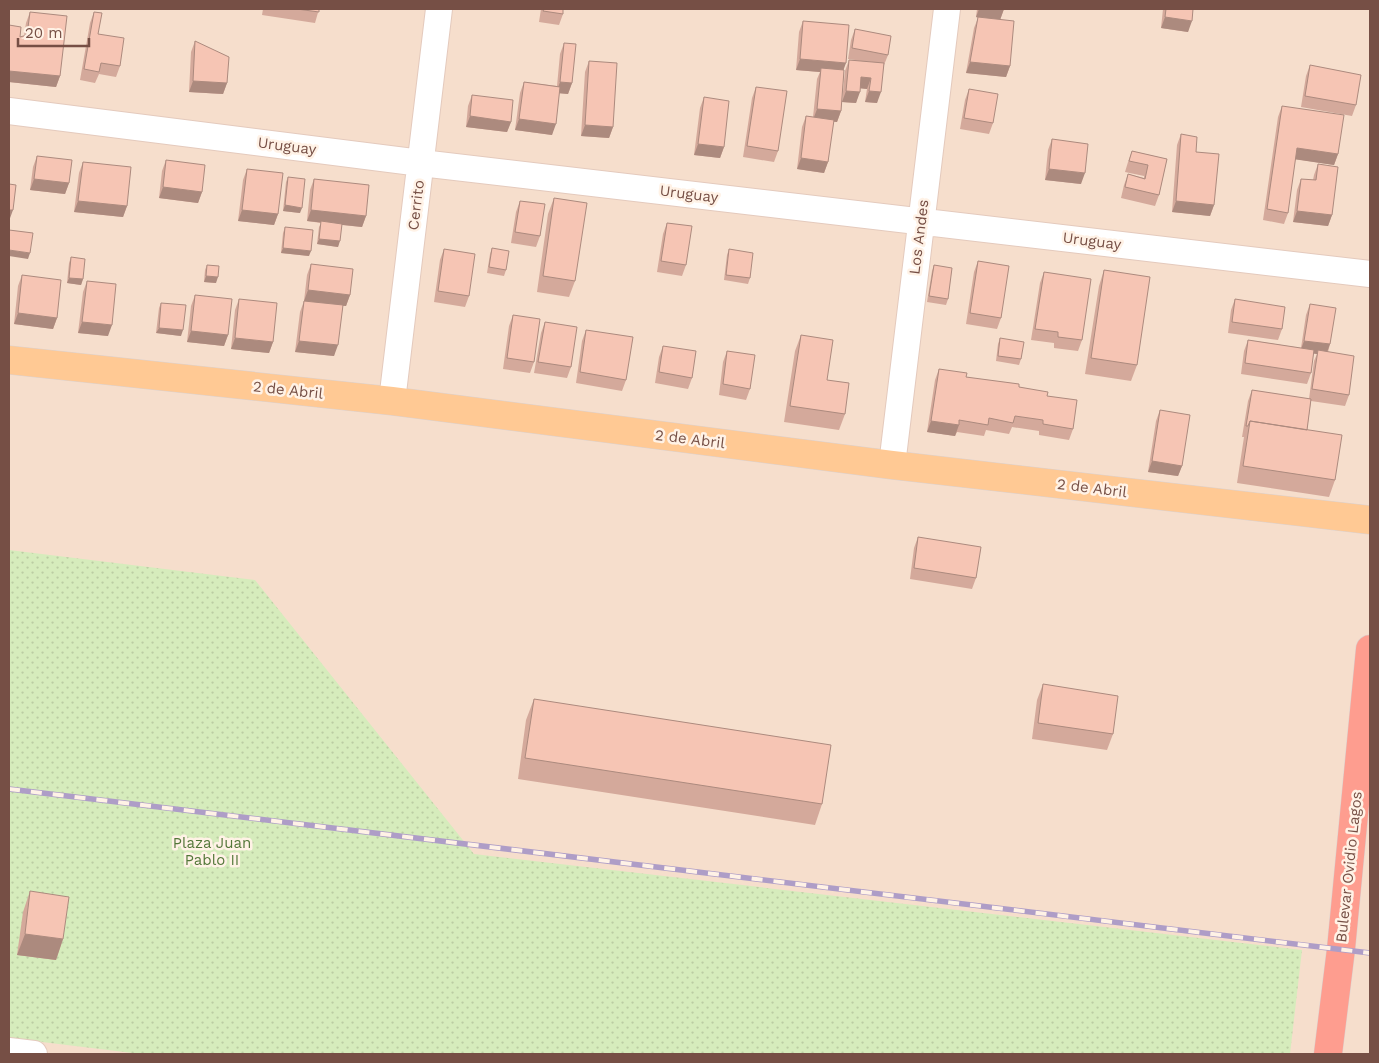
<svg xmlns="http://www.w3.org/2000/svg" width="1379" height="1063" font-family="'Work Sans',sans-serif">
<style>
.residential{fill:#f6decc}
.park{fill:url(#park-dots)}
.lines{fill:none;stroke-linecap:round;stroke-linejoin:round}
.minor-casing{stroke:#e4cabd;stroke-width:28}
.major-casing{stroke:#dbd1cf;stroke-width:29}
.highway-casing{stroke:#dbd1cf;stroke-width:29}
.minor{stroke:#fff;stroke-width:26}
.major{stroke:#ffc994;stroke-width:28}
.highway{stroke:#fe9d8f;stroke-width:28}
.rail-casing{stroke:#ae9dc7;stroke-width:5.5}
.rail{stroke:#fff2e6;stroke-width:4;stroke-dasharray:11;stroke-linecap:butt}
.wall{fill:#d4a99b}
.shaded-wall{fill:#ac8a7e}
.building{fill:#f6c5b4;stroke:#ac8a7e}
.labels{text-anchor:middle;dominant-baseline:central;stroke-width:5;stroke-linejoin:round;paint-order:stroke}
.street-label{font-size:15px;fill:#764f45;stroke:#fff2e6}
.park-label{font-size:15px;fill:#537739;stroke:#fff2e6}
</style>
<defs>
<pattern id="park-dots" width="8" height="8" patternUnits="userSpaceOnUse" patternTransform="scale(1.25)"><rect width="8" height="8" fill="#d6ecbc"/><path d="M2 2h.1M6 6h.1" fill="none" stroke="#bbcca3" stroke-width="1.8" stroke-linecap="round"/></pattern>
</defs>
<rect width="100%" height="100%" fill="#feedde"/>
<path class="residential" d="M9 9H1370V1054H9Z"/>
<path class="park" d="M9 550 255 580 474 854 1302 950 1290 1054H141L9 1038Z"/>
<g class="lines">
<defs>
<path id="minor" d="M9 111 421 163 1370 274
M392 401 439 9
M892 465 947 9
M9 1051 34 1054"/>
<path id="major" d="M9 360 392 401 892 465 1370 520"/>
<path id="highway" d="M1328 1054 1341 949 1370 649"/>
</defs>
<use href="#minor" class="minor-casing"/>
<use href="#major" class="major-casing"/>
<use href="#highway" class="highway-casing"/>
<use href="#minor" class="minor"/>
<use href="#major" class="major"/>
<use href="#highway" class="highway"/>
<defs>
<path id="rail" d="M9 789 1370 953"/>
</defs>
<use href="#rail" class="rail-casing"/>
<use href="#rail" class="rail"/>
</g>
<path class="wall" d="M263 9H319L315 23 262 15Z
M541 9H563V14L559 25 539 22Z
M977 9H1004L1000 20 1010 66 1006 77 966 73 974 28 978 18 976 17Z
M1163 9H1193L1188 32 1161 28Z
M30 12 60 76 56 87 9 82V25L20 37 24 36 26 23Z
M94 12 98 34 120 66 116 77 99 74 95 83 80 80 90 23Z
M803 21 844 70 841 111 837 122 833 121 828 162 824 173 797 169 802 127 806 116 813 117 817 79 820 72 796 70 799 32Z
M855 29 888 55 884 65 877 103 865 102 867 89 860 88 856 103 842 102 845 71 849 60H855L848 59 851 40Z
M195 41 227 83 223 94 189 92 191 52Z
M564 43 572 83 568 94 559 93 552 135 515 130 520 93 524 82 557 86 560 54Z
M589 61 613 127 609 138 581 136 585 72Z
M1310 65 1356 105 1352 116 1301 107 1306 76Z
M756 87 778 151 774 162 743 157 752 98Z
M969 89 993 123 989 134 960 129 965 100Z
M472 95 511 122 507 132 466 127 468 106Z
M704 97 724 147 720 158 694 155 700 108Z
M1282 106 1338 154 1334 165 1295 159 1288 213 1284 224 1263 220 1278 117Z
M1181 134 1196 152 1214 205 1210 216 1172 212 1177 145Z
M1052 139 1081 184 1045 180 1048 150Z
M1132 151 1167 159 1159 195 1155 206 1121 198 1124 185 1128 174 1144 178V176L1125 172 1128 162Z
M37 156 69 183 65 194 30 190 33 167Z
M166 160 202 192 198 203 159 198 162 171Z
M83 162 127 206 123 217 74 212 79 173Z
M1318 164 1332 215 1328 226 1293 222 1297 190 1301 179 1313 180 1314 175Z
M247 169 278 214 274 225 238 221 243 180Z
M288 177 300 213 283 211 286 182Z
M314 179 366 216 362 227 342 225 338 247 317 244 319 227 321 223 307 221 310 190Z
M554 198 575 281 569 297 537 292 548 214Z
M520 201 540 236 536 247 511 243 516 212Z
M667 223 686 265 682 276 657 272 663 234Z
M285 227 309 256 281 253 283 233Z
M492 248 506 270 504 276 487 273 490 254Z
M444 249 469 296 465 307 434 302 440 260Z
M729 249 750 278 748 284 724 280 727 255Z
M71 257 83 279 81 285 67 283 69 263Z
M978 261 1001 318 997 329 966 324 974 272Z
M311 264 350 295 346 306H343L334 356 295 352 300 312 304 301 307 275Z
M207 265 216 283 204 282 205 270Z
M934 265 948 299 946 305 927 302 932 271Z
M1104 270 1137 365 1131 381 1085 374 1099 286Z
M1044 272 1082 340 1078 351 1054 348V343L1031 340 1040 283Z
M22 275 57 318 53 329 14 324 18 286Z
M87 281 108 336 78 333 83 292Z
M195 295 228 335 224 346 187 342 191 306Z
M239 299 273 342 269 353 231 349 235 310Z
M1235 299 1282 329 1278 340 1228 333 1231 310Z
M161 303 181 336 156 333 159 308Z
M1310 304 1330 344 1328 352 1349 395 1345 406 1311 401 1307 430 1335 480 1329 497 1237 483 1244 437H1242L1248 401 1252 390 1309 399 1314 361 1317 354 1313 353 1311 373 1307 384 1241 374 1244 351 1248 340 1301 348 1306 315Z
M513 315 534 362 530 373 503 369 509 326Z
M545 322 571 367 567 378 534 373 541 333Z
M586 330 626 380 622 391 576 383 582 341Z
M801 335 827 380 845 414 839 430 784 422 795 351Z
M1000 338 1021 359 1019 365 996 361 998 344Z
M663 346 692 378 688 389 655 383 659 357Z
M727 351 750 389 746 400 719 395 723 362Z
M939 369 966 377 1019 387 1047 396 1073 429 1069 440 1039 435V431L1012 427 1009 434 986 430 984 436 957 432 955 436 927 432 935 380Z
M1160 410 1182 466 1178 476 1148 472 1156 421Z
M918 537 976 578 972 589 910 579 914 548Z
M1043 684 1113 734 1107 750 1032 739 1037 700Z
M534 699 822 804 815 825 518 779 526 720Z
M30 891 63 939 56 960 17 955 23 912Z"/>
<path class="shaded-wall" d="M979 9H1004L1000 20 976 17Z
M1165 17 1192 21 1188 32 1161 28Z
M800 59 846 63 842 74 821 68 820 72 796 70Z
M970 62 1010 66 1006 77 966 73Z
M9 71 60 76 56 87 9 82Z
M861 77 871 78 867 89 857 88Z
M193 81 227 83 223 94 189 92Z
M560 82 572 83 568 94 556 93Z
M846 91 860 92 856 103 842 102Z
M869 91 881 92 877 103 865 102Z
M817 109 841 111 837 122 813 120Z
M470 116 511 122 507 132 466 127Z
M519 119 556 124 552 135 515 130Z
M585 125 613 127 609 138 581 136Z
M698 144 724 147 720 158 694 155Z
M1297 148 1338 154 1334 165 1293 159Z
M801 158 828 162 824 173 797 169Z
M1049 169 1085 173 1081 184 1045 180Z
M34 179 69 183 65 194 30 190Z
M163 187 202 192 198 203 159 198Z
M78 201 127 206 123 217 74 212Z
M1176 201 1214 205 1210 216 1172 212Z
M285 205 302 208 300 213 283 211Z
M9 210H13L9 221Z
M242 210 278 214 274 225 238 221Z
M311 210 366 216 362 227 307 221Z
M1297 211 1332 215 1328 226 1293 222Z
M319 239 340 241 338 247 317 244Z
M283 248 311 251 309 256 281 253Z
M9 250 30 253 28 259 9 256Z
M206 276 218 277 216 283 204 282Z
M69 278 83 279 81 285 67 283Z
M308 290 350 295 346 306 304 301Z
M18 313 57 318 53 329 14 324Z
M82 322 112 325 108 336 78 333Z
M159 328 183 330 181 336 156 333Z
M191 331 228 335 224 346 187 342Z
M235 338 273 342 269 353 231 349Z
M299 341 338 345 334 356 295 352Z
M1304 341 1330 344 1326 355 1318 350 1317 354 1300 352Z
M931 421 959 425 955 436 927 432Z
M1152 461 1182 466 1178 476 1148 472Z
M25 934 63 939 56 960 17 955Z"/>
<path class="building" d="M297 9H319V12Z
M544 9H563V14L543 11Z
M1166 9H1193L1192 21 1165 17Z
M30 12 67 16 60 76 9 71V25L21 27 20 37 27 35Z
M94 12 102 13 98 34 124 38 120 66 101 63 99 72 84 69Z
M978 17 1014 21 1010 66 970 62Z
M803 21 849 25 846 63 800 59Z
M855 29 891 36 888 55 852 48Z
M195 41 229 57 227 83 193 81Z
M564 43 576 44 572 83 560 82Z
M849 60 884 63 881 92 869 91 871 78 861 77 860 92 846 91Z
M589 61 617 63 613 127 585 125Z
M1310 65 1361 75 1356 105 1305 96Z
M821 68 844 70 841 111 817 109Z
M524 82 560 87 556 124 519 119Z
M756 87 787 91 778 151 747 146Z
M969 89 998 94 993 123 964 118Z
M472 95 513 100 511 122 470 116Z
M704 97 729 101 724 147 698 144Z
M1282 106 1344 115 1338 154 1297 148 1288 213 1267 209Z
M806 116 834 120 828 162 801 158Z
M1181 134 1197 137 1196 152 1219 154 1214 205 1176 201Z
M1052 139 1088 144 1085 173 1049 169Z
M1132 151 1167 159 1159 195 1125 187 1128 174 1145 179 1148 165 1129 161Z
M37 156 72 160 69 183 34 179Z
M166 160 205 165 202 192 163 187Z
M83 162 131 167 127 206 78 201Z
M1318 164 1338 167 1332 215 1297 211 1301 179 1316 180Z
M247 169 283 173 278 214 242 210Z
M288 177 305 179 302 208 285 205Z
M314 179 369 185 366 216 311 210Z
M9 184 16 185 13 210H9Z
M554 198 587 203 575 281 543 276Z
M520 201 545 204 540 236 515 232Z
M321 221 342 224 340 241 319 239Z
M667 223 692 226 686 265 661 261Z
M285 227 313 230 311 251 283 248Z
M9 230 33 233 30 253 9 250Z
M492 248 509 251 506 270 489 267Z
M444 249 475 254 469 296 438 291Z
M729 249 753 253 750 278 726 275Z
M71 257 85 259 83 279 69 278Z
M978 261 1009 266 1001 318 970 313Z
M311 264 353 269 350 295 308 290Z
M207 265 219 266 218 277 206 276Z
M934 265 952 268 948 299 929 296Z
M1104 270 1150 277 1137 365 1091 358Z
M1044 272 1091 279 1082 340 1058 337V332L1035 329Z
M22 275 61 280 57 318 18 313Z
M87 281 116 284 112 325 82 322Z
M195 295 232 299 228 335 191 331Z
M239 299 277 303 273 342 235 338Z
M1235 299 1285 307 1282 329 1232 322Z
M304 301 343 305 338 345 299 341Z
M161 303 186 305 183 330 159 328Z
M1310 304 1336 308 1330 344 1304 341Z
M513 315 540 319 534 362 507 358Z
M545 322 577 327 571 367 538 362Z
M586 330 633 337 626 380 580 372Z
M801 335 833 340 827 380 849 383 845 414 790 406Z
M1000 338 1024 342 1021 359 998 356Z
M1248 340 1314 350 1311 373 1245 363Z
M663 346 696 351 692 378 659 372Z
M1318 350 1354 356 1349 395 1312 389Z
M727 351 755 355 750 389 723 384Z
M939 369 967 373 966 377 1019 384V387L1048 392 1047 396 1077 400 1073 429 1043 424V420L1015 416 1013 423 989 418 988 425 959 420V425L931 421Z
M1252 390 1311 399 1307 430 1250 421 1248 426H1246Z
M1160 410 1190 415 1182 466 1152 461Z
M1250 421 1342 435 1335 480 1243 466Z
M918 537 981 547 976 578 914 568Z
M1043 684 1118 696 1113 734 1038 723Z
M534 699 831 745 822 804 525 758Z
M30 891 69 897 63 939 25 934Z"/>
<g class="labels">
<g class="street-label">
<text transform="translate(287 146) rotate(7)">Uruguay</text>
<text transform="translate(689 194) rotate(7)">Uruguay</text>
<text transform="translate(416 205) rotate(-83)">Cerrito</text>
<text transform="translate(919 237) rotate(-83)">Los Andes</text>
<text transform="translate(1092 241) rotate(7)">Uruguay</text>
<text transform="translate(288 390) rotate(6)">2 de Abril</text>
<text transform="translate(690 439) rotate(7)">2 de Abril</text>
<text transform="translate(1092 488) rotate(7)">2 de Abril</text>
<text transform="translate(1349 867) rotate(-84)">Bulevar Ovidio Lagos</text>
</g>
<g class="park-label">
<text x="212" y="843">Plaza Juan<tspan x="212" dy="17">Pablo II</tspan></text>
</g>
</g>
<rect width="1379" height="1063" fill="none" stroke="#764f45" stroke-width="20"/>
<path d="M18 38v8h71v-8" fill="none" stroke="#764f45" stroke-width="2.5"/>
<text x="25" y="38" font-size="15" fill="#764f45" stroke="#fff2e6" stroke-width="4" paint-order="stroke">20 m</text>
</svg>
